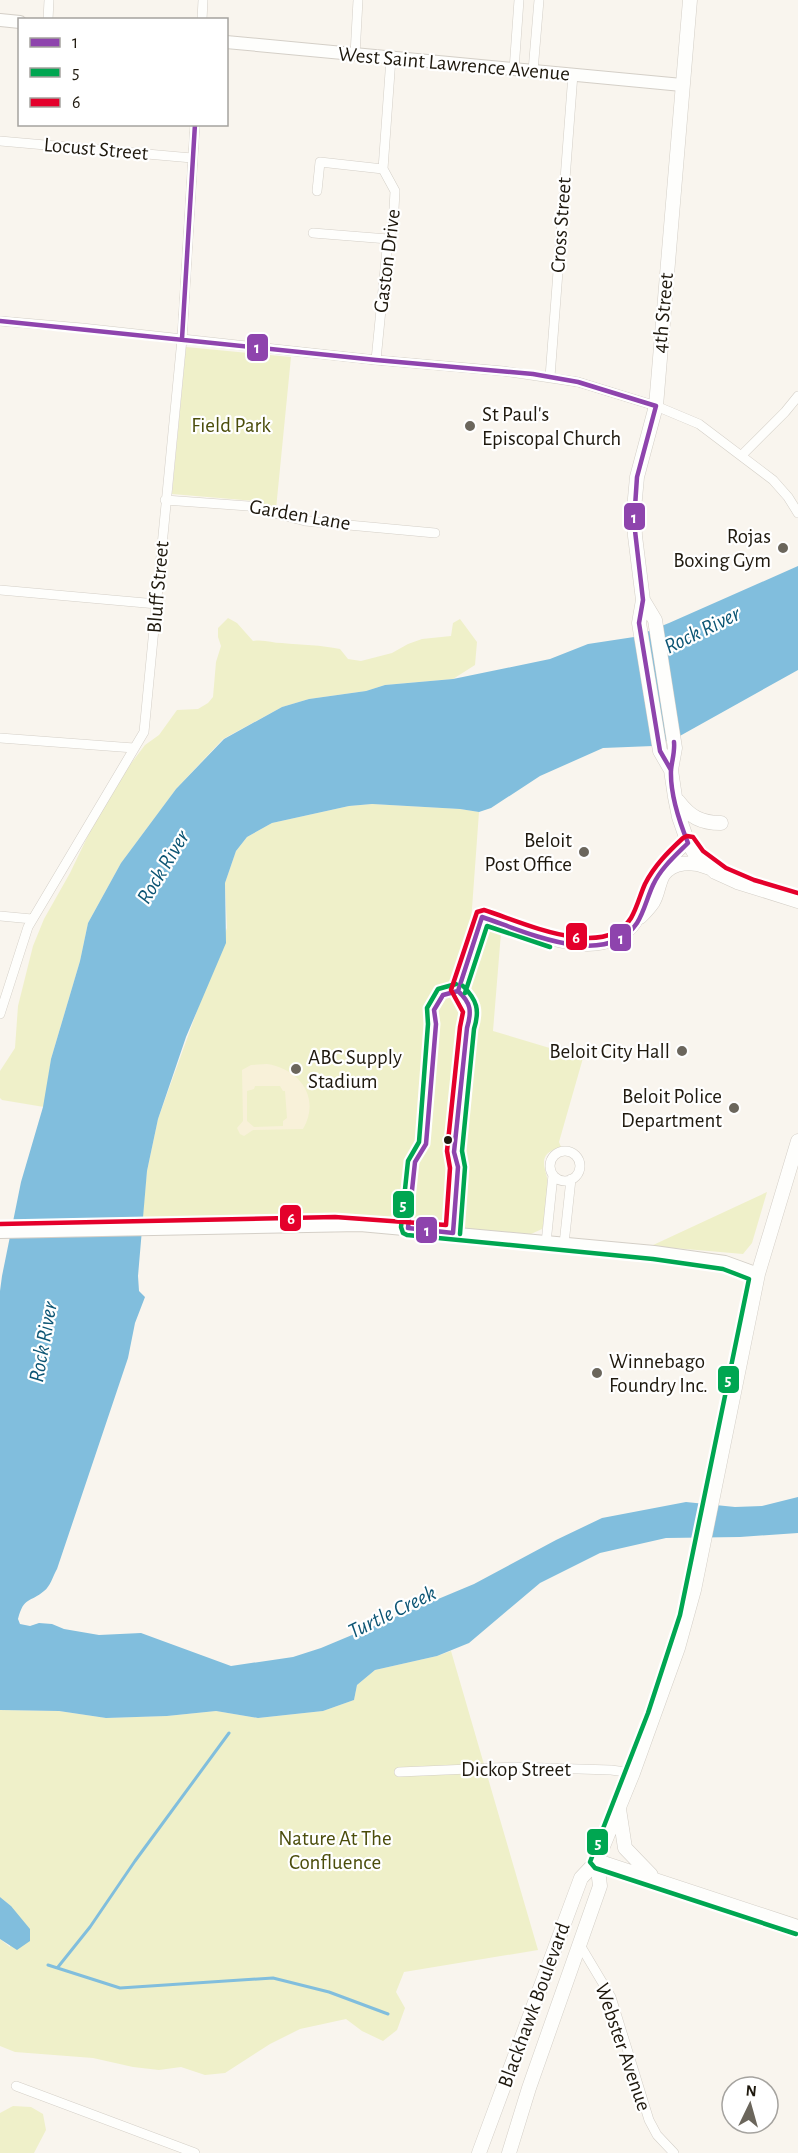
<svg xmlns="http://www.w3.org/2000/svg" width="798" height="2153" font-family="'Alegreya Sans',sans-serif">
<style>
.green{fill:#eff0c9}
.sand{fill:#f8f1d9;fill-rule:evenodd}
.water{fill:#81bedd}
.lines{fill:none;stroke-linecap:round;stroke-linejoin:round}
.stream{stroke:#81bedd;stroke-width:3}
.street-casing{stroke:#d4cfc7;stroke-width:10}
.secondary-casing{stroke:#d4cfc7;stroke-width:14}
.primary-casing{stroke:#d4cfc7;stroke-width:15}
.street{stroke:#fefefc;stroke-width:9}
.secondary{stroke:#fefefc;stroke-width:12}
.primary{stroke:#fefefc;stroke-width:14}
.bus-1-casing{stroke:#fff;stroke-width:9}
.bus-2-casing{stroke:#fff;stroke-width:9}
.bus-3-casing{stroke:#fff;stroke-width:9}
.bus-1{stroke:#8e44ad;stroke-width:4.5}
.bus-2{stroke:#00a651;stroke-width:4.5}
.bus-3{stroke:#e4002b;stroke-width:4.5}
.poi-dot{fill:#6b665c;stroke:#fff;stroke-width:2}
.bus-dot{fill:#1f190e;stroke:#fff;stroke-width:2}
.labels{text-anchor:middle;dominant-baseline:central;stroke-width:4.5;stroke-linejoin:round;paint-order:stroke}
.street-label{font-size:21px;fill:#1f190e;stroke:#fff}
.poi-label{font-size:21px;fill:#1f190e;stroke:#fff;text-anchor:end}
.park-label{font-size:21px;fill:#4b4d0b;stroke:#fff}
.water-label{font-size:22px;font-style:italic;fill:#0c5574;stroke:#fff}
.line-badge{stroke:#fff;stroke-width:2}
.badge-label{font-size:16px;text-anchor:middle;font-weight:bold;fill:#fff}
</style>
<rect width="100%" height="100%" fill="#f9f5ee"/>
<path class="green" d="M186 347 291 357 276 509 255 501 172 494Z
M228 618 237 623 253 641C264 639 272 643 282 643 302 645 321 645 340 649L348 659 361 661 392 653 408 644 422 639 451 636 453 623 460 619 477 642 475 665 453 679 385 685 366 691 309 699 282 707 223 739 176 789 121 863 88 923 80 961 51 1059 44 1107 2 1100 0 1098V1071L15 1048 18 1006 33 946 44 919 70 873 96 819 123 774 145 745 159 735 177 710 198 709 208 703 213 697 216 662 221 646 218 637V628Z
M372 804 460 809 479 812 471 922 501 933 493 1031 583 1058 559 1142 561 1147C533 1155 548 1169 548 1186 548 1198 547 1218 542 1229L531 1234 345 1218 142 1224 147 1171 158 1119 227 928 225 883 236 851 247 837 272 823 349 806Z
M767 1192 752 1243 743 1254 651 1246Z
M451 1651 538 1950 404 1972 396 1992 405 2008 397 2030 383 2041 362 2031 346 2019 300 2029 270 2044 225 2073 205 2075 181 2067 159 2070 133 2067 93 2058 15 2052 0 2046V1939L10 1947 11 1906 0 1897V1710L59 1711 106 1718 167 1716 216 1711 258 1718 323 1711 354 1700 357 1685 375 1670 437 1656Z
M13 2106 31 2107 43 2114 46 2130 34 2153H0V2113Z"/>
<path class="sand" d="M267 1064C300 1069 321 1098 303 1129L253 1130 244 1136 240 1134 237 1128 243 1121 242 1070 251 1065ZM255 1086H280L283 1091H285L287 1118 283 1121V1126L254 1127 247 1121V1091L254 1089Z"/>
<path class="water" d="M798 566V670L678 737 653 746 603 748 540 776 491 808 479 812 460 809 372 804 349 806 272 823 247 837 236 851 225 883 226 943 186 1037 158 1119 147 1171 138 1276 139 1291 145 1297 135 1323 128 1358 57 1569C53 1576 50 1587 44 1591 30 1603 24 1596 18 1619L20 1624 30 1626 39 1623 52 1624 64 1629 99 1635 141 1633 231 1666 293 1657 321 1648 474 1584 556 1540 602 1518 686 1502 735 1507 762 1506 798 1497V1533L740 1537 666 1538 600 1553 540 1583 469 1643 437 1656 375 1670 357 1685 354 1700 323 1711 258 1718 216 1711 167 1716 106 1718 59 1711 0 1710V1291L2 1276 21 1182 43 1107 51 1059 80 961 88 923 121 863 176 789 224 739 282 707 309 699 366 691 385 685 453 679 550 659 588 644 634 637 669 623Z
M0 1897 11 1906 30 1929V1941L17 1950 0 1939Z"/>
<g class="lines">
<path class="stream" d="M48 1965 120 1988 273 1978 329 1992 388 2014
M58 1967 90 1927 135 1861 229 1733"/>
<defs>
<path id="street" d="M48 20 49 0
M202 20 203 0
M355 55 358 0
M514 70 519 0
M533 71 539 0
M0 141 192 158
M317 191 320 162 383 169
M313 233 388 239
M0 321 82 328 376 360 503 371 578 382 656 406 699 424 773 480 788 497 798 513
M376 360 388 239 393 227 395 191 383 169 391 58
M550 377 573 74
M742 455 785 412 798 396
M165 500 248 506 305 521 435 533
M0 590 157 604
M0 738 134 748
M663 869 688 843
M0 916 32 919
M482 917C527 930 596 970 634 927 645 914 647 894 655 880
M0 1014 28 927 144 732 182 339 195 124
M550 1166a15 15 0 1 1 30 0a15 15 0 1 1-30 0Z
M546 1243 553 1175
M564 1244 571 1179
M399 1772 514 1767 611 1770 633 1773
M580 1945 611 1997 649 2120 657 2135 674 2153
M16 2086 195 2153"/>
<path id="secondary" d="M0 20 20 22
M226 42 682 85
M0 1232 360 1225 654 1252 725 1262 758 1274"/>
<path id="primary" d="M643 600 655 620 675 748 671 770 675 797 679 817 688 843 695 854 715 872 737 882 798 901
M671 770 660 751 639 623 643 600 635 536 634 509 637 477 656 406 690 0
M678 801C690 817 701 823 721 823
M640 917C645 912 649 908 653 902 658 894 658 884 663 875 673 861 693 861 707 867
M619 1809 625 1848 651 1875
M597 1861 798 1927
M479 2153 581 1878 597 1861 633 1773 678 1648 694 1590 758 1274 798 1141
M509 2153 529 2088 600 1886 597 1861"/>
</defs>
<use href="#street" class="street-casing"/>
<use href="#secondary" class="secondary-casing"/>
<use href="#primary" class="primary-casing"/>
<use href="#street" class="street"/>
<use href="#secondary" class="secondary"/>
<use href="#primary" class="primary"/>
<defs>
<path id="bus-1" d="M0 321 376 360 533 374 578 382 656 406 637 477 634 522 643 600 639 623 660 751 671 770
M182 339 195 124
M458 991 482 917C522 930 605 971 637 923 644 912 647 898 653 885 661 868 675 856 688 843 679 821 670 794 671 770 672 760 675 752 674 742
M458 991C471 1003 472 1011 467 1028L454 1152 458 1167 453 1233 408 1228 415 1162 426 1144 436 1024 434 1010 443 995Z"/>
<path id="bus-2" d="M456 984 438 989 427 1008 428 1024 419 1142 408 1161 401 1227 403 1233 407 1235 653 1259 723 1269 749 1279 680 1615 648 1713 590 1862 595 1868 796 1934
M465 993 487 926 550 947
M460 1234 465 1167 462 1151 474 1029C480 1010 477 1000 463 986"/>
<path id="bus-3" d="M0 1224 335 1217 446 1225 450 1168 447 1151 460 1027 463 1012 451 990 477 912 484 910C520 921 604 962 631 918 637 908 640 895 645 884 654 866 668 852 683 838L687 836 693 837 703 851 726 868 754 880 798 893"/>
</defs>
<use href="#bus-1" class="bus-1-casing"/>
<use href="#bus-2" class="bus-2-casing"/>
<use href="#bus-3" class="bus-3-casing"/>
<use href="#bus-1" class="bus-1"/>
<use href="#bus-2" class="bus-2"/>
<use href="#bus-3" class="bus-3"/>
</g>
<g class="poi-dot">
<circle cx="470" cy="426" r="6"/>
<circle cx="783" cy="548" r="6"/>
<circle cx="584" cy="852" r="6"/>
<circle cx="682" cy="1051" r="6"/>
<circle cx="296" cy="1069" r="6"/>
<circle cx="734" cy="1108" r="6"/>
<circle cx="597" cy="1373" r="6"/>
</g>
<circle class="bus-dot" cx="448" cy="1140" r="5"/>
<g class="labels">
<g class="street-label">
<text transform="translate(454 64) rotate(5)">West Saint Lawrence Avenue</text>
<text transform="translate(96 149) rotate(5)">Locust Street</text>
<text transform="translate(561 225) rotate(-86)">Cross Street</text>
<text transform="translate(387 261) rotate(-83)">Gaston Drive</text>
<text transform="translate(663 313) rotate(-85)">4th Street</text>
<text transform="translate(300 515) rotate(10)">Garden Lane</text>
<text transform="translate(158 587) rotate(-85)">Bluff Street</text>
<text x="516" y="1769">Dickop Street</text>
<text transform="translate(534 2005) rotate(-70)">Blackhawk Boulevard</text>
<text transform="translate(623 2047) rotate(71)">Webster Avenue</text>
</g>
<g class="poi-label">
<text x="482" y="414" text-anchor="start">St Paul's<tspan x="482" dy="24">Episcopal Church</tspan></text>
<text x="771" y="536">Rojas<tspan x="771" dy="24">Boxing Gym</tspan></text>
<text x="572" y="840">Beloit<tspan x="572" dy="24">Post Office</tspan></text>
<text x="670" y="1051">Beloit City Hall</text>
<text x="308" y="1057" text-anchor="start">ABC Supply<tspan x="308" dy="24">Stadium</tspan></text>
<text x="722" y="1096">Beloit Police<tspan x="722" dy="24">Department</tspan></text>
<text x="609" y="1361" text-anchor="start">Winnebago<tspan x="609" dy="24">Foundry Inc.</tspan></text>
</g>
<g class="park-label">
<text x="231" y="425">Field Park</text>
<text x="335" y="1838">Nature At The<tspan x="335" dy="24">Confluence</tspan></text>
</g>
<g class="water-label">
<text transform="translate(702 630) rotate(-26)">Rock River</text>
<text transform="translate(163 867) rotate(-59)">Rock River</text>
<text transform="translate(43 1342) rotate(-80)">Rock River</text>
<text transform="translate(392 1612) rotate(-26)">Turtle Creek</text>
</g>
</g>
<g class="line-badge">
<rect x="246" y="333" width="23" height="29" rx="6" fill="#8e44ad"/>
<rect x="623" y="502" width="23" height="29" rx="6" fill="#8e44ad"/>
<rect x="565" y="922" width="23" height="29" rx="6" fill="#e4002b"/>
<rect x="609" y="923" width="23" height="29" rx="6" fill="#8e44ad"/>
<rect x="392" y="1190" width="23" height="29" rx="6" fill="#00a651"/>
<rect x="279" y="1204" width="23" height="28" rx="6" fill="#e4002b"/>
<rect x="415" y="1216" width="23" height="28" rx="6" fill="#8e44ad"/>
<rect x="717" y="1365" width="23" height="29" rx="6" fill="#00a651"/>
<rect x="586" y="1828" width="23" height="28" rx="6" fill="#00a651"/>
</g>
<g class="badge-label">
<text x="257" y="353">1</text>
<text x="634" y="523">1</text>
<text x="576" y="943">6</text>
<text x="621" y="944">1</text>
<text x="403" y="1210">5</text>
<text x="291" y="1224">6</text>
<text x="427" y="1236">1</text>
<text x="728" y="1385">5</text>
<text x="598" y="1848">5</text>
</g>
<rect x="18" y="18" width="210" height="108" fill="#ffffff" stroke="#a5a39f" stroke-width="1.5"/>
<rect x="30" y="38" width="30" height="9" fill="#8e44ad" stroke="#a5a39f" stroke-width="1.5"/>
<text x="72" y="48" font-size="18" fill="#1f190e">1</text>
<rect x="30" y="68" width="30" height="9" fill="#00a651" stroke="#a5a39f" stroke-width="1.5"/>
<text x="72" y="78" font-size="18" fill="#1f190e">5</text>
<rect x="30" y="98" width="30" height="9" fill="#e4002b" stroke="#a5a39f" stroke-width="1.5"/>
<text x="72" y="108" font-size="18" fill="#1f190e">6</text>
<g transform="translate(750 2105) rotate(5)"><circle r="28" fill="#ffffff" stroke="#a5a39f" stroke-width="1.5"/>
<path d="M0-4.5L10 22L0 15L-10 22Z" fill="#6b665c"/>
<text y="-9" font-size="16" font-weight="bold" text-anchor="middle" fill="#1f190e">N</text>
</g>
</svg>
